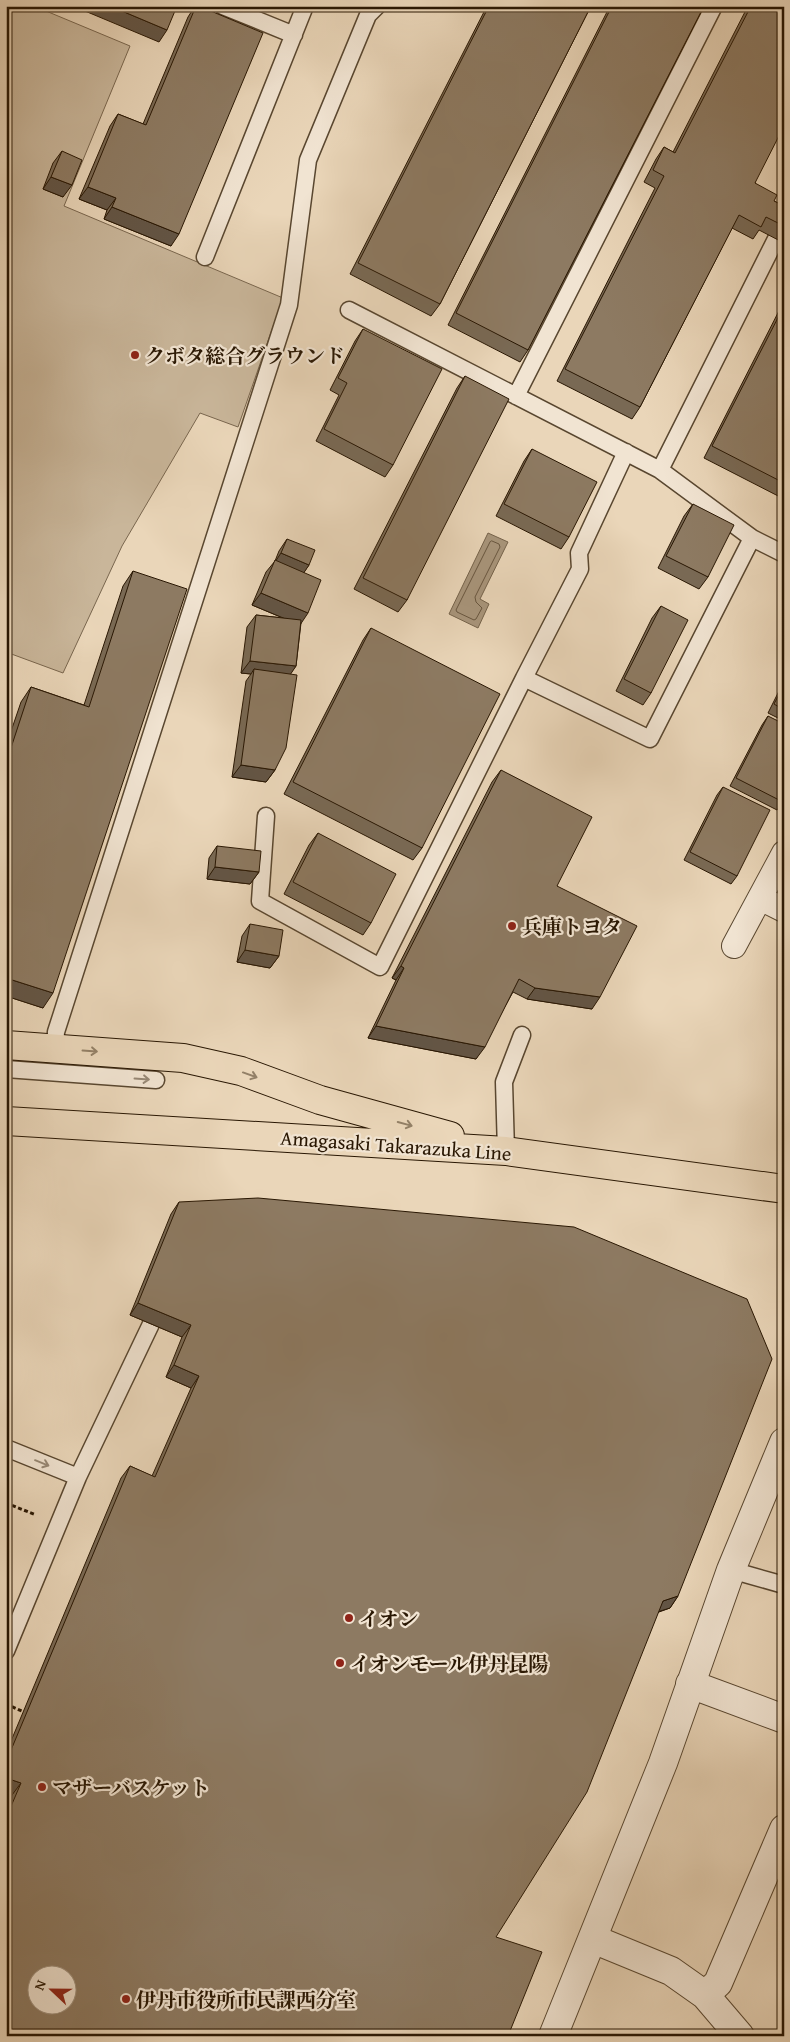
<svg xmlns="http://www.w3.org/2000/svg" width="790" height="2042" font-family="'Gentium Book Plus','Noto Serif JP',serif">
<style>
.green{fill:#c9b69a;stroke:#79664e}
.water{fill:#a8957b;stroke:#75634b}
.lines{fill:none;stroke-linecap:round;stroke-linejoin:round}
.shore{stroke:#68563f;stroke-width:1}
.service-casing{stroke:#594730;stroke-width:19}
.pedestrian-casing{stroke:#594730;stroke-width:26}
.minor-casing{stroke:#594730;stroke-width:30}
.tertiary-casing{stroke:#594730;stroke-width:30}
.primary-casing{stroke:#291703;stroke-width:30}
.path{stroke:#291703;stroke-width:3;stroke-dasharray:4 2.5;stroke-linecap:butt}
.service{stroke:#f1e4d2;stroke-width:16}
.pedestrian{stroke:#f1e4d2;stroke-width:24}
.minor{stroke:#f1e4d2;stroke-width:28}
.tertiary{stroke:#f1e4d2;stroke-width:28}
.primary{stroke:#ead6b9;stroke-width:28}
.wall{fill:#796954;stroke:#291703}
.shaded-wall{fill:#635545;stroke:#291703}
.building{fill:#8d7a62;stroke:#291703;fill-rule:evenodd}
.oneway{stroke:#938067}
.oneway2{stroke:#978875}
.poi-dot{fill:#8f2418;stroke:#f1e4d2;stroke-width:2}
.labels{text-anchor:middle;dominant-baseline:central;stroke-width:4.5;stroke-linejoin:round;paint-order:stroke}
.poi-label{font-size:20px;font-weight:bold;fill:#291703;stroke:#f1e4d2;text-anchor:start}
.street-label{font-size:20px;fill:#291703;stroke:#f1e4d2}
</style>
<rect width="100%" height="100%" fill="#ead6b9"/>
<filter id="stains"><feTurbulence type="fractalNoise" baseFrequency=".004" numOctaves="4"/><feColorMatrix values="0 0 0 0 .2 0 0 0 0 .09 0 0 0 0 .02 0 0 0 .5 -.17"/></filter>
<radialGradient id="worn" r=".72"><stop offset=".6" stop-color="#630" stop-opacity="0"/><stop offset="1" stop-color="#630" stop-opacity=".3"/></radialGradient>
<path class="green" d="M6 6H34L130 46 64 206 283 298 238 427 200 413 122 546 63 673 6 652Z"/>
<path class="water" d="M488 533 508 542 480 599 489 604 478 628 449 614Z"/>
<g class="lines">
<path class="shore" d="M492 541 499 544 500 547 475 597 476 602 482 608 476 619 474 620 457 612 456 610 490 542Z"/>
<defs>
<path id="service" d="M223 6 294 35
M205 257 305 6
M349 310 660 470 752 538 784 554
M516 396 714 6
M660 470 784 223
M524 678 580 569 579 553 626 452
M266 816 260 901 380 967 524 678 650 739 752 538
M55 1048 56 1032 289 305 308 160 368 15 377 6
M6 1069 156 1080
M506 1151 504 1082 522 1035
M6 1448 78 1477
M731 1570 784 1585
M6 1651 78 1477 151 1324"/>
<path id="pedestrian" d="M760 898 784 910
M734 946 784 853"/>
<path id="minor" d="M690 1684 784 1719
M593 1939 671 1971 705 1995 740 2036
M705 1995 718 1983 784 1829"/>
<path id="tertiary" d="M553 2036 663 1763 731 1570 784 1442"/>
<path id="primary" d="M6 1045 183 1058 241 1071 320 1100 450 1136
M6 1121 506 1151 784 1189"/>
</defs>
<use href="#service" class="service-casing"/>
<use href="#pedestrian" class="pedestrian-casing"/>
<use href="#minor" class="minor-casing"/>
<use href="#tertiary" class="tertiary-casing"/>
<use href="#primary" class="primary-casing"/>
<path class="path" d="M6 1503 36 1515
M6 1704 24 1712"/>
<use href="#service" class="service"/>
<use href="#pedestrian" class="pedestrian"/>
<use href="#minor" class="minor"/>
<use href="#tertiary" class="tertiary"/>
<use href="#primary" class="primary"/>
</g>
<path class="wall" d="M195 6 171 246 104 219 107 210 79 199 110 126 118 114 143 124 188 17Z
M487 6H591L440 304 431 316 350 274Z
M610 6H704L528 350 520 362 448 325Z
M748 6H784L755 183 774 201 784 206V243L759 230 753 239 732 228 640 407 632 419 557 381 655 188 644 182 656 159 664 147 673 152Z
M62 151 63 197 43 189 53 163Z
M784 301V499L704 458Z
M363 329 393 465 385 477 316 441 339 395 330 390 355 341Z
M465 376 407 600 398 612 354 589 457 388Z
M532 449 569 537 561 549 496 516 524 461Z
M693 504 708 577 699 589 658 568 684 516Z
M287 539 309 565 304 572 301 623 296 666 290 674 275 770 266 782 232 777 246 681 251 674 241 673 247 627 256 615 283 618 252 605 266 572 275 561 279 551Z
M133 571 43 1008 6 996V746L21 702 31 687 84 705 123 586Z
M661 606 651 693 643 705 616 691 652 618Z
M371 628 422 848 413 860 284 794 363 640Z
M784 681V721L768 713Z
M768 716 783 802 777 810 730 786 762 725Z
M501 770 557 886 592 1009 527 999 513 992 476 1059 368 1038 396 980 392 978 492 782Z
M723 787 737 876 731 884 684 860 717 795Z
M318 833 371 923 363 935 284 894 309 845Z
M217 846 259 872 250 884 207 879 209 858Z
M250 924 279 956 270 968 237 962 242 936Z
M179 1202 678 1596 670 1608 659 1612 6 2036V1810L12 1795 6 1793V1753L121 1478 130 1466 152 1476 191 1388 166 1377 182 1337 130 1315 171 1214Z"/>
<path class="shaded-wall" d="M73 6H110L167 30 159 42Z
M51 177 72 185 63 197 43 189Z
M88 187 116 198 107 210 79 199Z
M112 207 179 234 171 246 104 219Z
M281 553 309 565 301 577 273 565Z
M261 593 308 613 300 625 252 605Z
M250 661 296 666 288 678 254 669 251 674 241 673Z
M241 765 275 770 266 782 232 777Z
M215 867 259 872 250 884 207 879Z
M245 950 279 956 270 968 237 962Z
M401 966 404 968 396 980 392 978Z
M6 978 53 993 43 1008 6 996Z
M535 988 600 997 592 1009 527 999Z
M376 1026 485 1047 476 1059 368 1038Z
M138 1303 191 1325 182 1337 130 1315Z
M174 1365 199 1376 191 1388 166 1377Z
M678 1596 670 1608 654 1613 663 1601Z
M6 1778 21 1783 12 1795 6 1793Z"/>
<path class="building" d="M110 6H177L167 30Z
M196 6H199L263 33 179 234 112 207 116 198 88 187 118 114 146 125Z
M489 6H591L440 304 358 263Z
M612 6H704L528 350 456 313Z
M751 6H784V126L755 183 777 195 774 201 784 206V226L766 217 761 227 739 215 640 407 565 369 664 176 653 170 664 147 675 153Z
M62 151 82 160 72 185 51 177Z
M784 306V483L712 446Z
M363 329 442 369 393 465 324 429 347 383 338 378Z
M465 376 509 399 407 600 363 578Z
M532 449 597 482 569 537 504 504Z
M693 504 734 525 708 577 666 556Z
M287 539 315 550 309 565 281 553Z
M275 560 321 580 308 613 261 593Z
M133 571 187 589 53 993 6 978V763L31 687 89 707Z
M661 606 688 620 651 693 624 679Z
M256 615 301 620 296 666 250 661Z
M371 628 500 694 422 848 293 782Z
M254 669 297 675 286 748 275 770 241 765Z
M784 685V710L774 704Z
M768 716 784 724V800L783 802 736 778Z
M501 770 592 817 557 886 637 926 600 997 535 988 519 979 485 1047 376 1026 404 968 401 966Z
M723 787 770 810 737 876 690 852Z
M318 833 396 874 371 923 293 882Z
M217 846 261 851 259 872 215 867Z
M250 924 283 930 279 956 245 950Z
M258 1198 574 1227 747 1299 772 1359 678 1596 663 1601 587 1792 496 1937 542 1952 508 2036H6V1818L21 1783 6 1778V1762L130 1466 155 1477 199 1376 174 1365 191 1325 138 1303 179 1202ZM38 1974H68V2004H38Z"/>
<defs><path id="oneway-shaft" d="M-6 0H5M1.5-3L5.5 0L1.5 3" fill="none" stroke-width="1.6" stroke-linecap="round" stroke-linejoin="round" transform="scale(1.25)"/></defs>
<g class="oneway">
<use href="#oneway-shaft" transform="translate(90 1051) rotate(4)"/>
<use href="#oneway-shaft" transform="translate(250 1075) rotate(20)"/>
<use href="#oneway-shaft" transform="translate(405 1124) rotate(15)"/>
</g>
<g class="oneway2">
<use href="#oneway-shaft" transform="translate(142 1079) rotate(4)"/>
<use href="#oneway-shaft" transform="translate(42 1463) rotate(22)"/>
</g>
<g class="poi-dot">
<circle cx="135" cy="355" r="5"/>
<circle cx="512" cy="926" r="5"/>
<circle cx="349" cy="1618" r="5"/>
<circle cx="340" cy="1663" r="5"/>
<circle cx="42" cy="1787" r="5"/>
<circle cx="126" cy="1999" r="5"/>
</g>
<g class="labels">
<g class="poi-label">
<text x="145" y="355">クボタ総合グラウンド</text>
<text x="522" y="926">兵庫トヨタ</text>
<text x="359" y="1618">イオン</text>
<text x="350" y="1663">イオンモール伊丹昆陽</text>
<text x="52" y="1787">マザーバスケット</text>
<text x="136" y="1999">伊丹市役所市民課西分室</text>
</g>
<g class="street-label">
<text transform="translate(396 1145) rotate(4)">Amagasaki Takarazuka Line</text>
</g>
</g>
<rect width="790" height="2042" fill="none" stroke="#ead6b9" stroke-width="25"/>
<rect x="8" y="8" width="775" height="2027" fill="none" stroke="#291703" stroke-width="2.5"/>
<rect x="12" y="12" width="765" height="2017" fill="none" stroke="#291703"/>
<g transform="translate(52 1990) rotate(292)"><circle r="24" fill="#f1e4d2" stroke="#a1927f"/>
<path d="M0-4L9 19L0 12L-9 19Z" fill="#8f2418"/>
<text y="-8" font-size="14" font-weight="bold" text-anchor="middle" fill="#291703">N</text>
</g>
<rect width="100%" height="100%" filter="url(#stains)"/>
<rect width="100%" height="100%" fill="url(#worn)"/>
</svg>
